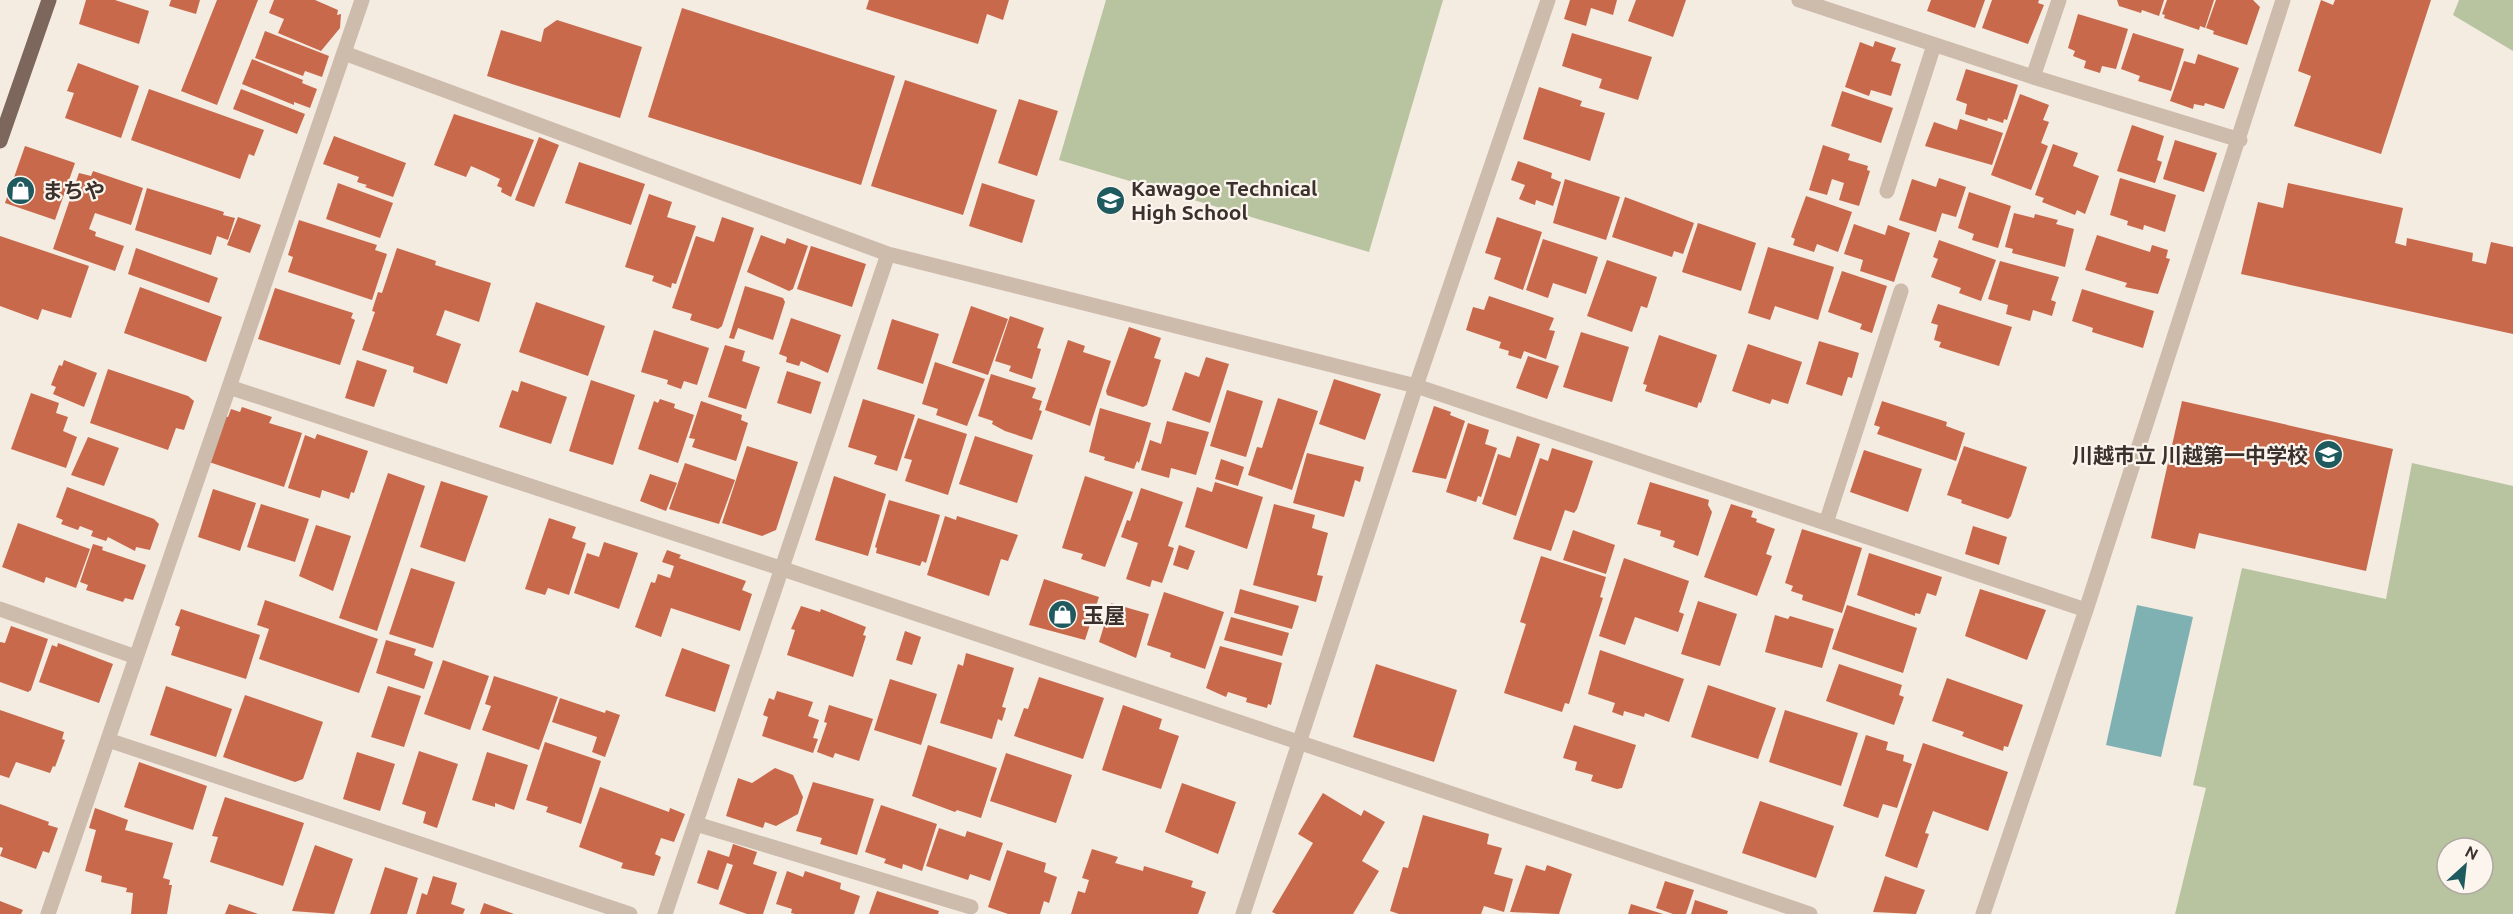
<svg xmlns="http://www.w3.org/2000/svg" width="2513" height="914" font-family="Ubuntu,'Noto Sans JP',sans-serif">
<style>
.green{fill:#b8c4a0;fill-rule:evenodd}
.water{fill:#7fb0b2}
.building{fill:#c8694b}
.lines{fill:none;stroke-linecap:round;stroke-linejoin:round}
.minor{stroke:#cdbbac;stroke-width:15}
.major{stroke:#7d675c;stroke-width:15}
.labels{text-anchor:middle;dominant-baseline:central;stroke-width:4.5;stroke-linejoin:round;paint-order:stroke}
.poi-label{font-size:21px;font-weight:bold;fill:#3b302b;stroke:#fbf5ee;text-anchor:start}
</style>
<rect width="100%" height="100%" fill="#f4ebe1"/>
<path class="green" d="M1106 0H1443L1369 252 1059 160Z
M2459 0H2513V51L2453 15Z
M2412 463 2513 486V914H2175L2206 788 2193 785 2242 568 2386 599ZM2447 848H2483V884H2447Z"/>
<path class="water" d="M2137 605 2193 617 2161 757 2106 745Z"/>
<path class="building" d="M86 0H115L149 11 139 44 79 24Z
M171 0H200L196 14 169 6Z
M217 0H258L217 105 181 91Z
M274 0H315L338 10 337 15 341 14 340 28 321 51 278 33 284 19 269 13Z
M869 0H1009L1003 20 987 14 978 44 866 9Z
M1570 0H1617L1613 15 1591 8 1586 26 1564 19Z
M1636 0H1686L1673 37 1628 21Z
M1931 0H1985L1975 28 1927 11Z
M1992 0H2039L2038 3 2044 5 2028 44 1982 28Z
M2117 0H2164L2159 16 2142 10 2141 13 2119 6Z
M2167 0H2214L2205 28 2200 26 2199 30 2164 18 2165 15 2162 14Z
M2216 0H2253L2260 7 2247 45 2213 34 2214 31 2206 28Z
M2321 0 2333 5 2335 0H2431L2381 154 2294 126 2311 76 2298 71Z
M682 8 895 76 861 185 648 117Z
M2078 14 2128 29 2116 69 2102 66 2100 73 2084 68 2086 61 2073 56 2075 51 2068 48Z
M557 20 642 47 620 118 487 76 501 30 541 42 544 29Z
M265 31 329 56 322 77 305 71 303 76 255 58Z
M1572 33 1652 57 1638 100 1599 88 1602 79 1562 66Z
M2133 33 2184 49 2171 91 2138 81 2140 76 2121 69Z
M1875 41 1896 48 1891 61 1901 64 1891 96 1871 90 1869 96 1845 87 1860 42 1873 47Z
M2198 54 2239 68 2224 109 2205 103 2204 106 2194 104 2193 109 2170 101 2184 61 2195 64Z
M252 59 303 80 302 83 317 89 310 108 294 102V105L242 84Z
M78 63 139 86 121 138 65 118 74 93 67 91Z
M1966 69 2018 85 2007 120 2004 119 2003 123 1988 118 1987 121 1965 114 1967 104 1956 100Z
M905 80 997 110 963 215 871 186Z
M1539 87 1582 101 1580 106 1605 113 1590 161 1523 139Z
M149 89 264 130 254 156 249 154 240 179 131 140Z
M241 89 305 114 297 134 233 109Z
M1842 91 1893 108 1881 143 1831 126Z
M2020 94 2049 105 2043 120 2049 122 2041 143 2048 146 2031 190 1991 175Z
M1019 99 1058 111 1037 176 998 163Z
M454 114 534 140 511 197 501 192 502 188 497 186 500 179 485 172 471 166 466 177 434 165Z
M1960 119 2003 133 1992 165 1925 146 1934 122 1957 130Z
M2132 125 2164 136 2157 160 2162 162 2155 183 2117 171Z
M334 136 406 163 393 197 365 187 367 185 357 182 359 177 323 164Z
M539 137 559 145 534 207 515 200Z
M2175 140 2217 153 2204 192 2163 179Z
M2053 144 2078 153 2073 166 2099 176 2085 214 2077 210 2075 215 2042 202 2044 198 2035 195Z
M1823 145 1850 154 1848 160 1868 166 1867 170 1870 171 1859 206 1839 200 1844 183 1832 179 1827 195 1809 190Z
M25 146 75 163 55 220 5 203Z
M1518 161 1552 173 1551 178 1561 182 1553 206 1536 200 1535 205 1519 199 1525 185 1511 180Z
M579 162 645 184 631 225 565 203Z
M93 171 143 188 131 225 95 213 89 229 96 232 95 236 124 246 115 271 53 249 79 173 91 176Z
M1939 178 1966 187 1956 217 1942 213 1936 232 1899 220 1912 179 1936 187Z
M2120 178 2176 195 2165 232 2144 225 2143 230 2127 225 2128 221 2110 215Z
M1565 179 1620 197 1606 240 1553 223Z
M338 183 393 203 380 238 326 219Z
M982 183 1035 200 1022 243 969 226Z
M2288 183 2403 208 2395 243 2406 246 2407 238 2473 253 2472 261 2486 264 2491 242 2513 247V334L2241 274 2258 202 2283 208Z
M147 188 224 212 223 215 235 218 228 240 217 236 211 255 135 230Z
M1969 192 2011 206 1998 248 1972 240 1974 234 1958 228Z
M649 194 672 202 667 217 696 226 676 284 672 283 671 288 652 281 654 276 625 267Z
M1806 196 1852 212 1838 252 1817 244 1814 252 1793 245 1795 239 1791 237Z
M1625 197 1694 223 1683 254 1674 251 1672 257 1612 237Z
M2014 213 2034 218 2035 214 2058 220 2056 224 2074 229 2065 267 2012 253 2013 249 2005 247Z
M238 217 261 225 250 253 227 245Z
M722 217 754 228 722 326 718 329 690 320 692 314 672 308 696 236 714 242Z
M1497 217 1542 232 1523 290 1494 279 1501 258 1485 253Z
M299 220 377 245 375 250 387 254 372 300 288 272 293 257 288 255Z
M1698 223 1756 243 1741 291 1682 272Z
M1854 224 1885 235 1888 225 1910 233 1894 282 1860 271 1863 260 1844 254Z
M761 235 785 244 787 238 808 246 793 289 789 291 747 272Z
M2097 235 2150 252 2152 245 2168 250 2166 258 2170 259 2158 294 2125 287 2127 283 2085 270Z
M0 236 89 266 71 318 42 309 38 320 0 306Z
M1543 239 1598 257 1586 294 1553 283 1548 298 1526 290Z
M1939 240 1996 260 1981 301 1959 293 1961 288 1931 277 1938 259 1933 257Z
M811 246 866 264 852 307 797 289Z
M1768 247 1834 267 1818 320 1775 306 1770 320 1748 313Z
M136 248 218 278 209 303 128 274Z
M397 248 436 261 435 265 491 283 479 322 445 310 436 335 461 344 447 384 413 372 414 367 362 350 375 312 372 311 378 292 382 293Z
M1607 260 1657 277 1647 308 1641 306 1632 332 1587 316Z
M2000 261 2059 277 2051 300 2056 302 2052 316 2033 310 2030 321 2006 314 2008 305 1988 299Z
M1842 271 1887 286 1872 333 1860 329 1862 324 1828 312Z
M745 286 783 298 785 302 773 340 738 328 734 339 729 338Z
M140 287 222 317 206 362 124 333Z
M275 288 353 313 351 318 355 320 340 365 258 339Z
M2082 289 2154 311 2143 348 2092 332 2093 328 2072 321Z
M1489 296 1554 318 1549 330 1555 331 1546 359 1524 351 1521 359 1508 355 1509 351 1499 348 1501 342 1466 330 1473 307 1484 310Z
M536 302 605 326 588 376 519 352Z
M1938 304 2012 327 1999 366 1939 347 1941 342 1934 340 1938 325 1931 323Z
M971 306 1008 319 988 375 952 363Z
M1010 316 1044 328 1037 348 1041 349 1032 379 1009 371 1011 366 995 361Z
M791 318 841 335 828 373 801 361 799 366 786 362 787 357 779 354Z
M892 319 939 334 923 384 877 369Z
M1129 327 1161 338 1154 358 1161 360 1147 405 1143 407 1107 395 1106 391Z
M654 330 709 348 697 385 684 381 681 389 667 384 668 380 641 372Z
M1581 332 1629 347 1612 402 1563 387Z
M1659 335 1717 355 1701 403 1699 402 1697 408 1645 391 1647 385 1643 384Z
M1068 340 1085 346 1083 352 1111 361 1090 426 1045 410Z
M1819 341 1859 353 1852 378 1848 377 1842 396 1806 384Z
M1748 344 1802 362 1788 404 1772 399 1770 404 1732 391Z
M725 345 745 351 742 361 760 367 746 409 708 397Z
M1528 356 1559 366 1547 399 1516 388Z
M1206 357 1229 364 1210 423 1172 410 1185 372 1199 377Z
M64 360 97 373 84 407 53 394 56 387 51 385 59 365 62 366Z
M357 360 387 370 374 407 345 398Z
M935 362 985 379 967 426 936 415 938 409 922 404Z
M108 369 188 396 194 401 184 430 176 428 168 450 90 423Z
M787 371 821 382 811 414 777 403Z
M991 374 1036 388 1032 398 1042 401 1039 410 1042 411 1032 440 1005 431 992 424 993 421 978 416Z
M1334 379 1381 394 1365 440 1319 424Z
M591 380 635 395 613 465 569 451Z
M521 381 567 397 551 444 499 427 512 390 518 392Z
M1227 390 1263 401 1246 457 1210 446Z
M31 393 59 403 56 413 68 417 63 431 77 437 66 468 11 449Z
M1278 398 1318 411 1292 490 1248 475 1257 447 1262 448Z
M660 399 675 404 674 408 694 415 678 463 638 449 654 401 658 403Z
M863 399 915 415 897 471 874 464 877 456 848 447Z
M701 401 742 415 741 420 748 423 736 461 692 447 695 439 689 438Z
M1882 401 1947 422 1946 426 1965 433 1956 461 1877 434 1880 427 1874 425Z
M2182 401 2393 449 2366 571 2199 533 2195 549 2151 538Z
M1434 406 1451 412 1450 415 1465 421 1446 479 1412 472Z
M242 407 272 417 269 423 302 433 284 487 209 462 224 416 228 417 231 409 240 412Z
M1100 408 1151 423 1139 463 1137 461 1134 469 1104 460 1105 457 1089 452Z
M918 418 967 434 948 495 905 481 912 460 904 458Z
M1167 421 1209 432 1196 475 1171 468 1169 478 1141 470 1150 440 1161 444Z
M1468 423 1489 430 1485 444 1497 448 1481 497 1478 496 1476 502 1446 492Z
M317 434 368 451 354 493 351 492 349 499 322 490 320 498 288 488 305 435 315 439Z
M975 436 1033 455 1017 503 959 484Z
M1517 436 1540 444 1516 516 1482 504 1498 454 1510 458Z
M88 437 119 448 104 486 71 475Z
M747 446 798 462 776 530 762 536 722 523Z
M1964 446 2027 467 2011 516 2008 519 1961 503 1962 500 1947 495Z
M1552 448 1593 461 1577 509 1574 513 1565 510 1551 551 1513 539 1540 458 1548 461Z
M1864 450 1922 469 1908 512 1850 492Z
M1307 453 1364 467 1360 482 1355 480 1344 517 1293 503Z
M1221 459 1244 467 1238 486 1215 479Z
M685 463 735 480 719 524 669 509Z
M388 473 425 486 377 631 339 618Z
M650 474 677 483 666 511 640 501Z
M834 476 886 494 868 556 815 540Z
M1085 476 1133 492 1105 567 1081 559 1083 554 1062 548Z
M441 481 488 496 465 562 420 547Z
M1215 482 1263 497 1247 549 1185 527 1197 487 1212 492Z
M1650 482 1709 500 1708 505 1712 512 1698 556 1673 547 1675 541 1660 536 1661 531 1637 524Z
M67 487 154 519 159 524 150 550 136 547 135 551 108 537 106 541 91 536 93 531 80 526 78 530 61 524 63 520 56 517Z
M1141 488 1183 502 1168 546 1174 548 1162 583 1152 580 1150 587 1126 579 1138 543 1121 537 1127 520 1130 521Z
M213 489 256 503 240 551 198 537Z
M889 500 940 515 926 563 922 561 920 566 876 553 877 548 875 547Z
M261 504 309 519 295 562 247 547Z
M1274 504 1315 515 1312 528 1328 533 1317 575 1323 576 1316 602 1253 585Z
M1731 504 1753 511 1751 517 1757 519 1756 522 1775 529 1766 554 1772 556 1757 596 1704 577Z
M945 516 956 520 957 516 1018 535 1008 561 1001 559 989 596 927 575Z
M549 518 576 527 572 538 586 543 569 595 548 588 545 595 525 589Z
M18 523 90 549 76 588 46 577 44 583 2 567Z
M316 525 351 536 333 591 299 576Z
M1973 526 2007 537 1999 565 1965 554Z
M1802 529 1862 548 1842 613 1802 600 1803 595 1791 591 1793 586 1785 583Z
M1573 530 1615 545 1606 574 1563 560Z
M604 542 638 553 619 609 574 593 587 553 599 557Z
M93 544 103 547 102 550 146 565 133 600 125 598 123 602 86 590 88 585 80 582Z
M1179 545 1195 551 1188 570 1173 565Z
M667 550 681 555 679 558 746 581 742 590 752 594 740 631 671 608 661 637 635 627 651 582 655 583 658 574 670 578 674 566 662 562Z
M1869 553 1942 577 1936 596 1927 593 1920 614 1915 613V616L1857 595Z
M1541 556 1606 577 1600 597 1603 598 1569 704 1565 703 1562 712 1504 693 1526 624 1520 622Z
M1624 558 1689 581 1679 612 1684 614 1678 632 1635 617 1625 645 1599 636Z
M411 568 455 582 433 648 389 634Z
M1044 579 1099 597 1085 640 1029 625Z
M1240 589 1299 606 1292 629 1234 613Z
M1980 589 2046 610 2027 660 1965 636Z
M1164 592 1224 612 1205 669 1170 657 1171 653 1147 645Z
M265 600 378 639 359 693 259 659 269 629 257 625Z
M1698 601 1737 614 1720 666 1681 654Z
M1111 603 1149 614 1136 658 1099 642Z
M1847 605 1917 628 1903 673 1832 649Z
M801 606 820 612 821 609 866 627 863 635 866 636 853 677 787 655 795 630 791 629Z
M181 609 260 635 246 679 171 655 180 627 175 625Z
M1775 615 1788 619 1790 616 1834 629 1822 668 1765 652Z
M1231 617 1289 633 1282 656 1224 640Z
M11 626 48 639 31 690 28 692 0 682V642L5 643Z
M905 631 921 637 912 665 896 660Z
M386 640 416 649 414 655 433 662 424 689 376 673Z
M58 643 113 664 99 703 39 682 52 645 57 647Z
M1220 646 1282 663 1271 705 1268 704 1267 708 1246 702 1247 698 1228 692 1226 697 1206 688Z
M682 648 730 665 715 712 665 696Z
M1600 650 1684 679 1669 722 1645 713 1644 717 1624 711 1623 716 1612 712 1615 703 1588 694Z
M966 653 1014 668 1002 707 1006 708 1002 721 998 719 992 739 940 723 958 664 963 666Z
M443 660 489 676 470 730 424 714Z
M1376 664 1457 690 1434 762 1353 737Z
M1839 664 1902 685 1899 695 1904 697 1894 725 1826 701Z
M494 676 558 697 539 750 482 730 491 706 485 704Z
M1039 677 1104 698 1083 759 1014 736 1024 708 1028 709Z
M1947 678 2023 705 2008 747 2004 746 2003 751 1962 736 1964 732 1932 721Z
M890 679 937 694 921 745 874 730Z
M1708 685 1776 708 1758 759 1691 737Z
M166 686 232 709 216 757 150 735Z
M388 686 421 696 404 747 371 737Z
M777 691 813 702 808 716 819 720 813 738 818 739 813 753 762 736 768 717 763 715 769 698 774 700Z
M245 695 323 722 303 779 295 782 223 757Z
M560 698 605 713 606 710 620 715 605 757 592 752 597 737 552 722Z
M829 705 873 719 859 761 835 753 833 758 817 752 827 723 824 722Z
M1123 705 1162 719 1159 729 1179 736 1161 789 1102 770Z
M0 710 64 732 62 739 65 740 55 767 53 766 50 773 16 762 9 778 0 775Z
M1785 710 1858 733 1841 786 1769 762Z
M1574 725 1636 745 1622 788 1617 789 1591 781 1593 775 1575 770 1577 762 1563 758Z
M1866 735 1888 742 1886 750 1904 755 1903 761 1912 764 1897 808 1883 804 1878 818 1843 806Z
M545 742 601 761 581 824 546 812 548 807 526 800Z
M1923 743 2008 772 1988 831 1933 811 1925 833 1929 834 1917 868 1885 856Z
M928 745 997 768 981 818 957 810 955 812 912 796Z
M419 751 458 764 437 828 423 823 426 812 402 804Z
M357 752 395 764 380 811 343 799Z
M487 752 528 765 514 810 495 803V807L472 800Z
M1006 753 1072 775 1056 823 990 801Z
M139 762 207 786 193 830 124 807Z
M775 768 793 775 803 797 798 814 776 826 765 822 763 828 726 816 738 778 752 783Z
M813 782 874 799 857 855 820 844 822 838 796 831Z
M1182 783 1236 802 1218 854 1165 832Z
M600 787 669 812 670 808 685 814 674 842 661 838 655 854 661 857 654 876 621 868 623 863 579 847Z
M1323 793 1361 816 1364 810 1385 822 1362 861 1379 871 1353 914H1276L1272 912 1313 843 1298 834Z
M225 797 304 823 283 886 210 862 218 837 212 836Z
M1760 801 1834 826 1816 878 1742 853Z
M0 804 49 822 48 825 58 828 49 853 43 851 36 869 0 856 3 848 0 847Z
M881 805 937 824 922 871 903 864 902 869 884 863 886 859 865 852Z
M95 808 128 820 125 830 173 843 163 878 170 880 169 885H172L167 914H131L133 893 126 892 127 888 101 882 102 876 85 871 96 830 89 828Z
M1423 815 1489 834 1487 844 1502 848 1494 874 1513 879 1504 912 1484 906 1481 914H1399L1390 911 1403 867 1408 868Z
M939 828 965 837 967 831 1003 843 990 881 970 874 968 880 926 866Z
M733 844 757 852 753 864 777 872 763 914H747L719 904 733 865 727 863 718 890 697 883 708 850 729 857Z
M315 845 353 859 334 914 292 911Z
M1092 849 1118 857 1115 863 1143 871 1144 866 1193 881 1191 887 1206 892 1198 914H1071L1078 891 1085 893 1089 880 1082 878Z
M1007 850 1046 863 1044 872 1057 877 1049 903 1044 901 1040 914H1008L988 907Z
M1526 865 1545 871 1547 865 1572 874 1559 914 1510 912Z
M385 867 418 878 407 914H370Z
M787 871 803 877 805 871 841 883 840 889 860 896 854 914H795L791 913 792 909 776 904Z
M433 876 457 883 451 904 465 909 463 914H416L422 893 427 895Z
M1885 876 1925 890 1916 914 1873 912Z
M1665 881 1694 890 1686 914H1673L1656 908Z
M877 891 939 911 938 914H869Z
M1695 900 1728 911 1727 914H1691Z
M0 901 23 910 21 914H0Z
M484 903 514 914H480Z
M229 904 258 914H225Z
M1631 904 1663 914H1628Z"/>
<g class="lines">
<path class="minor" d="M1799 0 2033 77 2240 140
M344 53 888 254 1416 386 2086 610
M2033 77 2059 0
M1887 191 1934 45
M229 387 783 569 1810 914
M1826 523 1901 291
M0 609 136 657
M108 740 630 914
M696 824 971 907
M48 914 362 0
M665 914 888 254
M1243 914 1416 386 1548 0
M1983 914 2086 610 2283 0"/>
<path class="major" d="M0 141 49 0"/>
</g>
<defs>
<symbol id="shop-disc" viewBox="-11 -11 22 22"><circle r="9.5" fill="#1f5a5e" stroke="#fbf5ee"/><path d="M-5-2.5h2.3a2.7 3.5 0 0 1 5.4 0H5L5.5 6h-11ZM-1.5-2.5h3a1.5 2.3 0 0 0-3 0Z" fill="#fff"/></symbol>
<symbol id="school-disc" viewBox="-11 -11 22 22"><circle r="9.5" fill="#1f5a5e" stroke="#fbf5ee"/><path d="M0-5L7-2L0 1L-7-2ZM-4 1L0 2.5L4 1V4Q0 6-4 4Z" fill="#fff"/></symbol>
</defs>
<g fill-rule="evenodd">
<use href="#shop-disc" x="4" y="174" width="33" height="33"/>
<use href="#school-disc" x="1094" y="184" width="33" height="33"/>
<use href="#school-disc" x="2312" y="438" width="33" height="33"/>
<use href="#shop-disc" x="1046" y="598" width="33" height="33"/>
</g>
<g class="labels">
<g class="poi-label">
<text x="1131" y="188">Kawagoe Technical<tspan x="1131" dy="24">High School</tspan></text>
<text x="42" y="190">まちや</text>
<text x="2308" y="455" text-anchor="end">川越市立 川越第一中学校</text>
<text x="1083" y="615">玉屋</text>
</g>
</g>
<g transform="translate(2465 866) rotate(27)"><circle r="28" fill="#fbf5ee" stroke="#aea6a0" stroke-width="1.5"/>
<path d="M0-4.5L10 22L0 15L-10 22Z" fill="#1f5a5e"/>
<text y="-9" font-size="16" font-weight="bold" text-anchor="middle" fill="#3b302b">N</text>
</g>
</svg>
